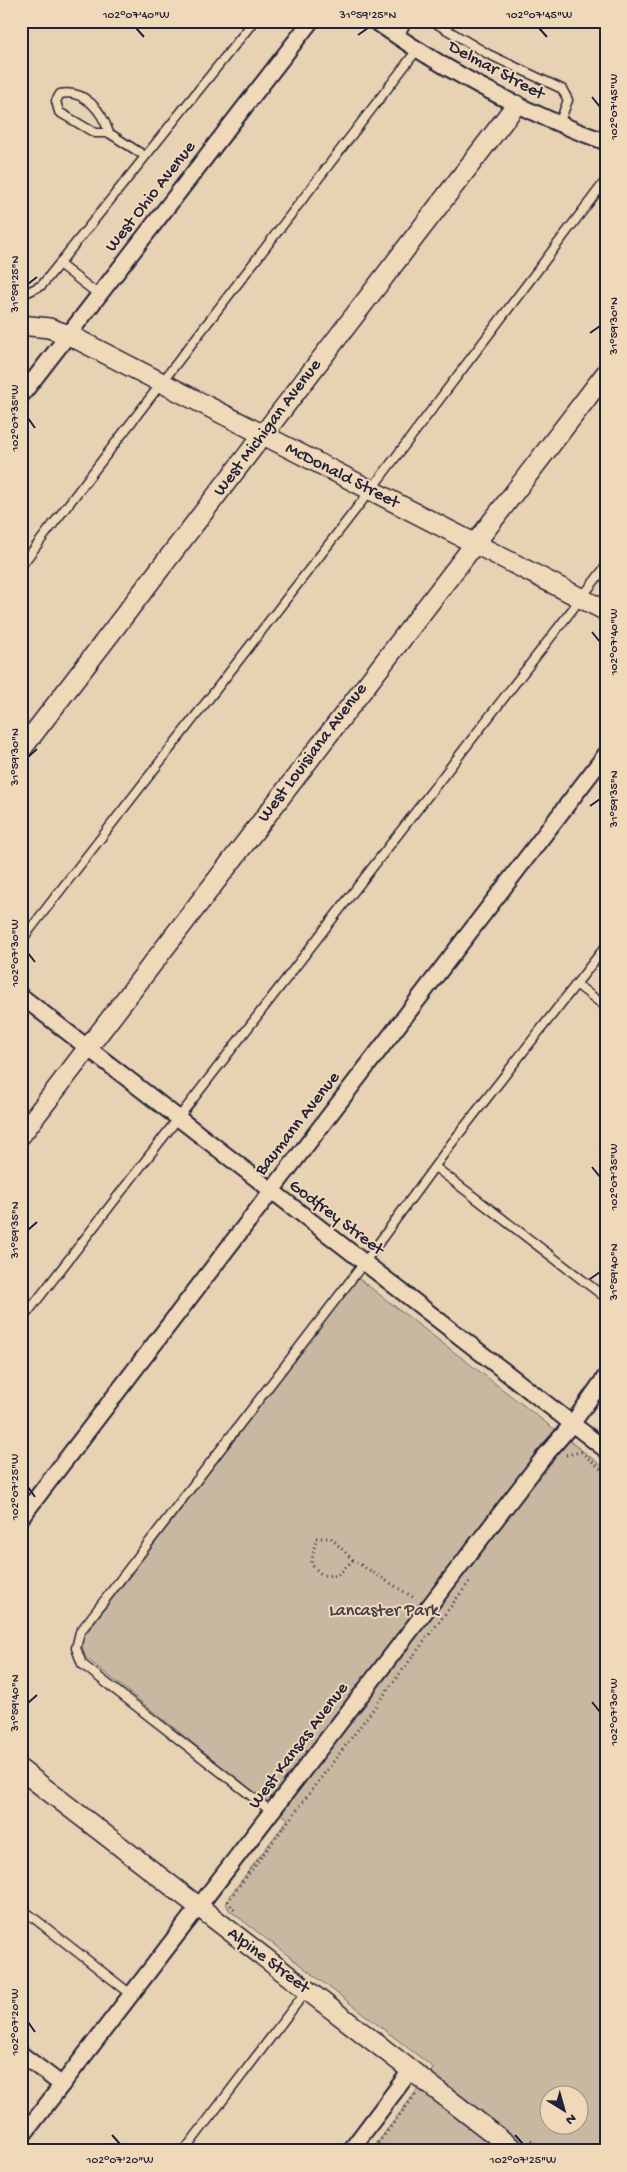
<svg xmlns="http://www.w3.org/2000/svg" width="627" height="2172" font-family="'Gochi Hand',sans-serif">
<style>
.green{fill:#c9b8a1;stroke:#766d6e;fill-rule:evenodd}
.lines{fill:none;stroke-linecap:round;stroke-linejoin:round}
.service-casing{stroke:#22223b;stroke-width:11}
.minor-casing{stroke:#22223b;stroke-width:19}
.tertiary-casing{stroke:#22223b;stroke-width:22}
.path{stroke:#22223b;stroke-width:3;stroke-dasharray:1 4;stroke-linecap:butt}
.service{stroke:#efd9b8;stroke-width:8}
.minor{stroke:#efd9b8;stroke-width:15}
.tertiary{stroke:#efd9b8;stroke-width:19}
.ticks{fill:none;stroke:#22223b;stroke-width:2}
.labels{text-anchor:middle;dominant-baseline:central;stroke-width:4;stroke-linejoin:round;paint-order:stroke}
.street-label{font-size:18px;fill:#22223b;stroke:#efd9b8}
.park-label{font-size:18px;fill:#43404f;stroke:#efd9b8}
.neatline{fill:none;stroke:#22223b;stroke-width:2}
.ticks-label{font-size:12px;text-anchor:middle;fill:#22223b}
</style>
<rect width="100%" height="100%" fill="#e7d2b3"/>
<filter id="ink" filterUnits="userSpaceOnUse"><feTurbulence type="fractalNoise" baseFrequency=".02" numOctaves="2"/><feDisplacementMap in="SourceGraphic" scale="10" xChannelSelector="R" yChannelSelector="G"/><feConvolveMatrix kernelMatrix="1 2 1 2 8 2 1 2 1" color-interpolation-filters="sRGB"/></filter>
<g filter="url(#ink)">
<path class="green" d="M358 1278 606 1469V2151H371L434 2068 229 1910 226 1903 229 1897 288 1819 85 1657 81 1640ZM550 2094H580V2124H550Z"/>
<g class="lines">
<defs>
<path id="service" d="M432 21 488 54 562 89 568 100 559 124
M596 21 606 24
M398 38 408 21
M109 133C102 110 84 89 60 94L56 101 59 112 95 133H109L145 156
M59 264 99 295
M21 292 26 293 42 285 254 21
M21 566 417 50
M21 941 370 491 606 180
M576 984 606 1007
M435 1167 606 1298
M21 1321 606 566
M272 1812 82 1664 76 1648 80 1632 364 1263 451 1144 606 946
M21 1908 132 1995
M184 2151 307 1990"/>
<path id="minor" d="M375 21C447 72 523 112 606 142
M21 396 311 21
M21 996 606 1450
M21 1518 606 754
M21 2054 62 2085
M21 2138 543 1458 572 1424 606 1376
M350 2151 411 2070"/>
<path id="tertiary" d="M21 325 49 328 69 335 606 611
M21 750 516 105
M21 1135 606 373
M21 1770 516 2151"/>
</defs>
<use href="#service" class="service-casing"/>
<use href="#minor" class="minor-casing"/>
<use href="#tertiary" class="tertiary-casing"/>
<path class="path" d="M600 1148 606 1153
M566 1455 581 1452 606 1473
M353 1560 331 1538H316L311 1564 322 1575 337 1576 353 1560 416 1599
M234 1910 228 1901 470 1581
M531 2140 544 2151
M372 2151 416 2094"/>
<use href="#service" class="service"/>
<use href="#minor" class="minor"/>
<use href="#tertiary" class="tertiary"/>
</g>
</g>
<path class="ticks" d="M136 28 144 37M539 28 547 37M358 35 368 28M592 97 600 107M28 284 37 277M590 333 600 326M28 418 35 428M592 632 600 642M28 757 37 749M590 806 600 799M28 953 35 962M592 1167 600 1177M28 1230 37 1222M590 1279 600 1272M28 1487 35 1497M592 1702 600 1712M28 1703 37 1695M28 2022 35 2032M112 2135 120 2144M515 2135 523 2144"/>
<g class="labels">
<g class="street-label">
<text transform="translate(496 71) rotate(28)">Delmar Street</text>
<text transform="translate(151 197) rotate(-52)">West Ohio Avenue</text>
<text transform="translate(268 428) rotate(-53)">West Michigan Avenue</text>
<text transform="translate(342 476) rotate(27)">McDonald Street</text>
<text transform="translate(313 753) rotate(-53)">West Louisiana Avenue</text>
<text transform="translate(298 1124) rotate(-52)">Baumann Avenue</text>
<text transform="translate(336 1218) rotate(37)">Godfrey Street</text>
<text transform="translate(299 1746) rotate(-53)">West Kansas Avenue</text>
<text transform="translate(268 1961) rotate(37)">Alpine Street</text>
</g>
<g class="park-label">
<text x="384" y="1611">Lancaster Park</text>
</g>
</g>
<rect width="627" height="2172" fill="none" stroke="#efd9b8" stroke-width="55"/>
<g transform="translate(564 2110) rotate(143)"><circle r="24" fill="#efd9b8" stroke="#9d9086"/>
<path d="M0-4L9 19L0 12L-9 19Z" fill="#22223b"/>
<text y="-8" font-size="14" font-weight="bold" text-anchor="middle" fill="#22223b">N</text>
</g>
<rect x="28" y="28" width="572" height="2116" class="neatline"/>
<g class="ticks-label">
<text x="136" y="18">102°07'40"W</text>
<text x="368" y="18">31°59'25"N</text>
<text x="539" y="18">102°07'45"W</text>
<text transform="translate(613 107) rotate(-90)" y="4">102°07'45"W</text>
<text transform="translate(14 284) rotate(-90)" y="4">31°59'25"N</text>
<text transform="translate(613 326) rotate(-90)" y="4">31°59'30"N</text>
<text transform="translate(14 418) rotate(-90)" y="4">102°07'35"W</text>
<text transform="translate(613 642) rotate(-90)" y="4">102°07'40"W</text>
<text transform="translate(14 757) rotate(-90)" y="4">31°59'30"N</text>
<text transform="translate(613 799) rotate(-90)" y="4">31°59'35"N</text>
<text transform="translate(14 953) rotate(-90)" y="4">102°07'30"W</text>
<text transform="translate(613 1177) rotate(-90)" y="4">102°07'35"W</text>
<text transform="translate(14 1230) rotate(-90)" y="4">31°59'35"N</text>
<text transform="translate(613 1272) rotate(-90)" y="4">31°59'40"N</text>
<text transform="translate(14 1487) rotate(-90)" y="4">102°07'25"W</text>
<text transform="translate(14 1703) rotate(-90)" y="4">31°59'40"N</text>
<text transform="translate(613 1712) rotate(-90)" y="4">102°07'30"W</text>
<text transform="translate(14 2022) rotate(-90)" y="4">102°07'20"W</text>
<text x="120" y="2163">102°07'20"W</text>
<text x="523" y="2163">102°07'25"W</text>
</g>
</svg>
